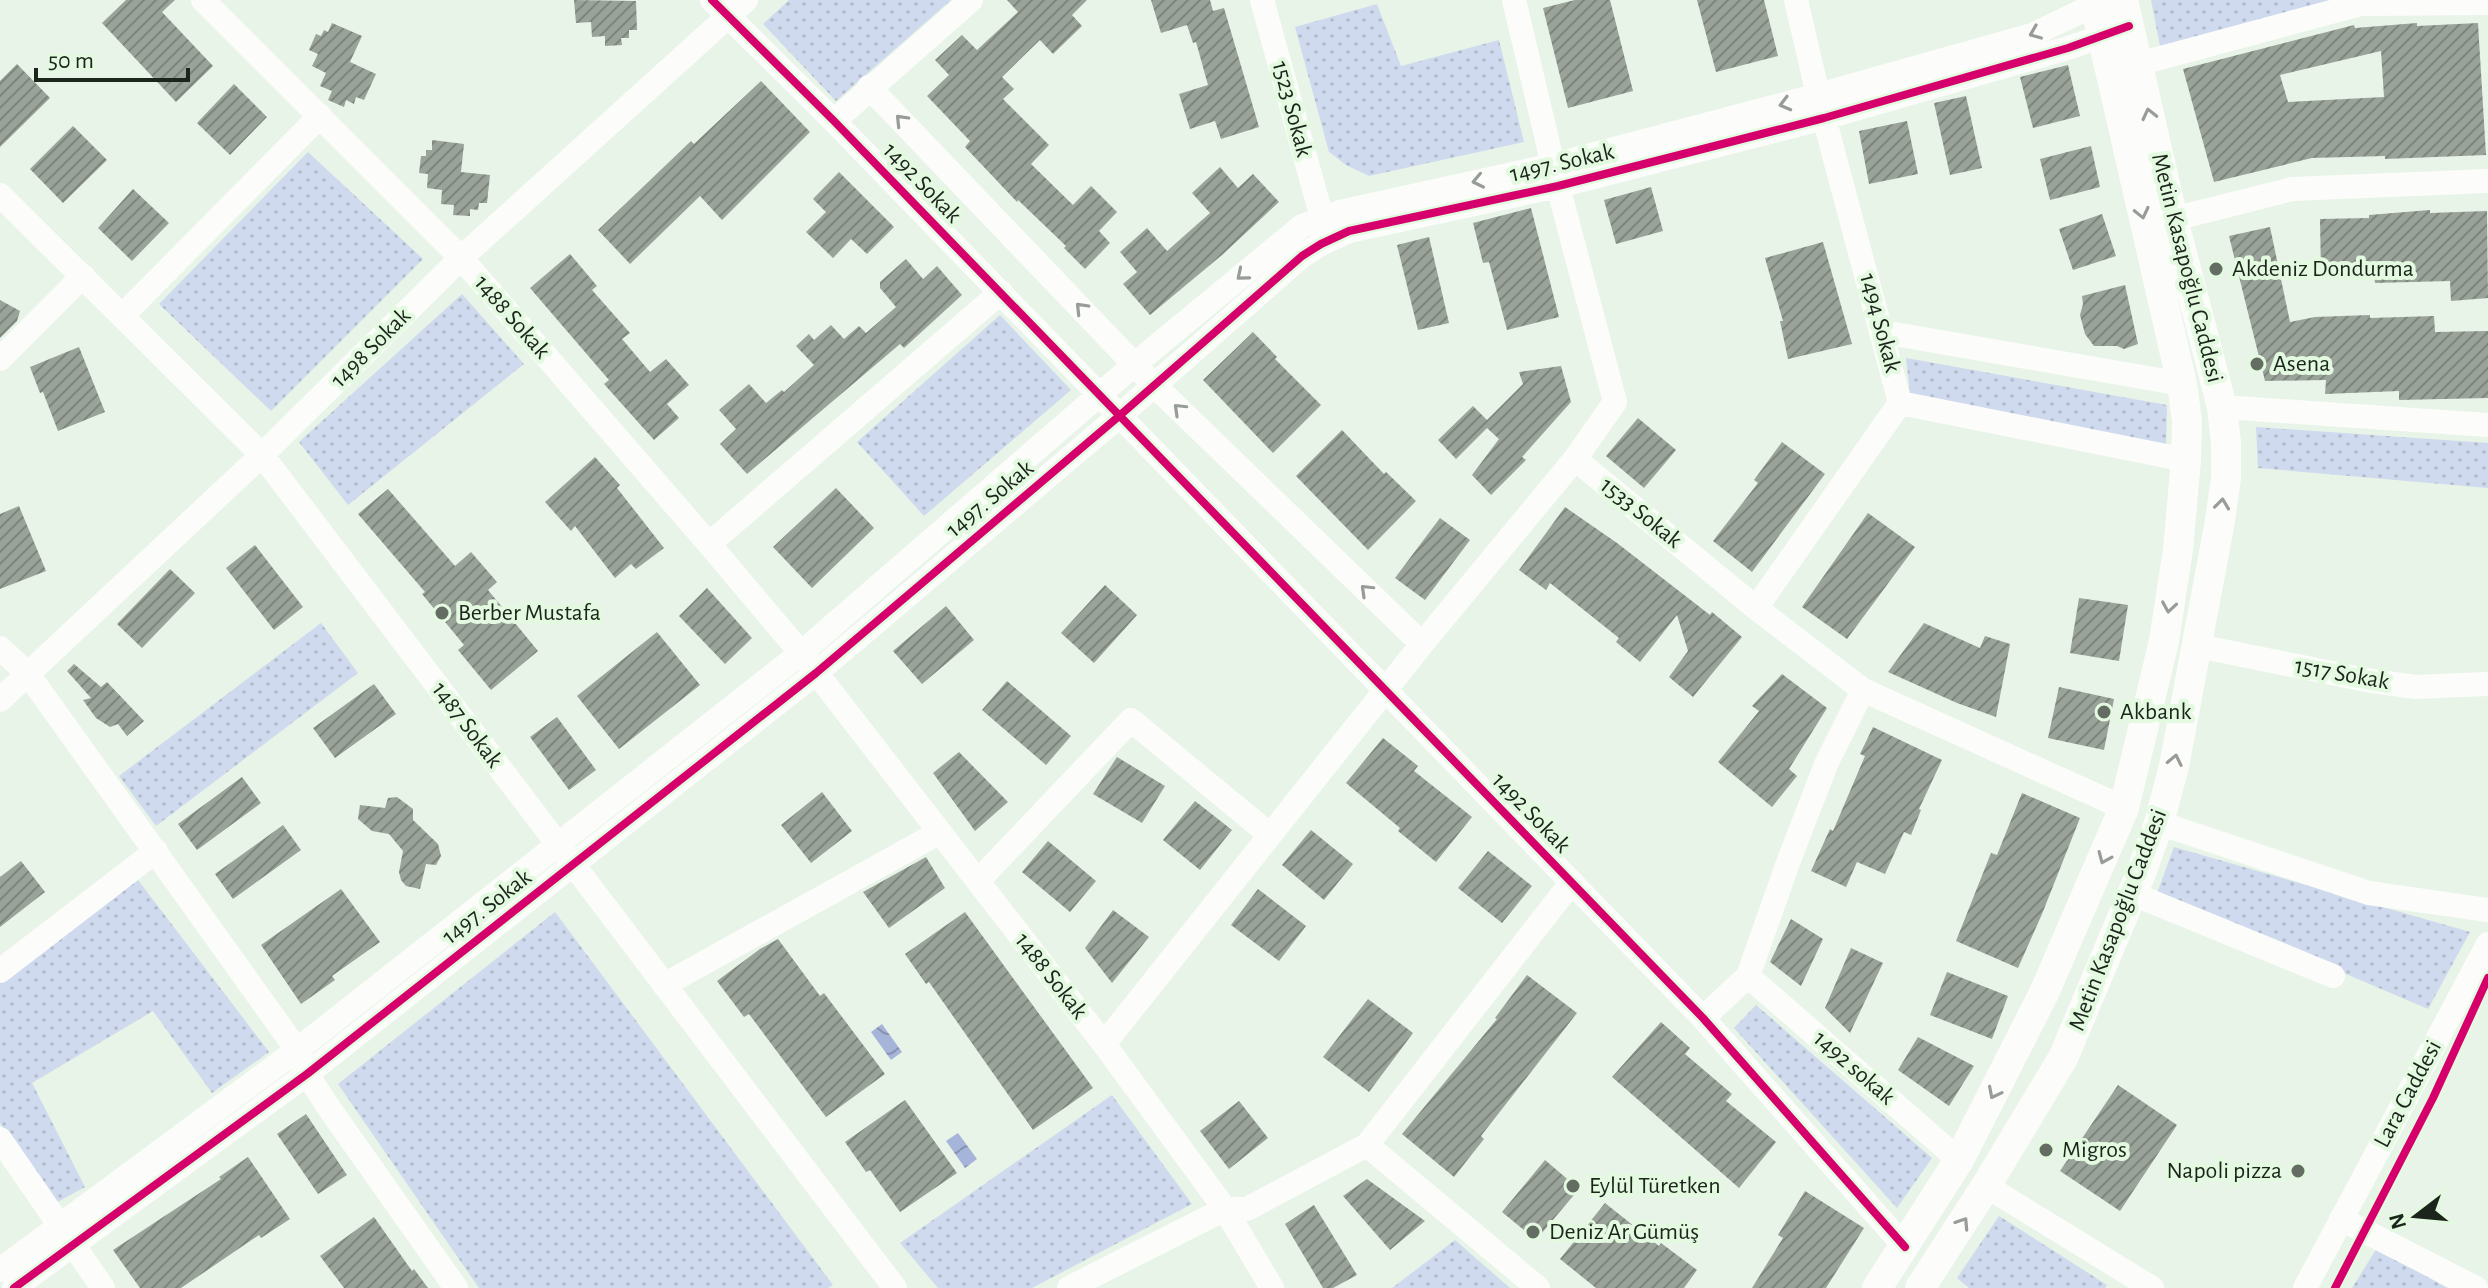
<svg xmlns="http://www.w3.org/2000/svg" width="2488" height="1288" font-family="'Alegreya Sans',sans-serif">
<style>
.grass{fill:url(#grass-dots)}
.water{fill:url(#water-waves)}
.building{fill:url(#building-hatch);fill-rule:evenodd}
.lines{fill:none;stroke-linecap:round;stroke-linejoin:round}
.minor{stroke:#fcfdfb;stroke-width:24}
.major{stroke:#fcfdfb;stroke-width:30}
.cycleway-casing{stroke:#e3fae1;stroke-width:13}
.cycleway{stroke:#d6006c;stroke-width:8}
.oneway{stroke:#979c96}
.poi-dot{fill:#636d62;stroke:#e3fae1;stroke-width:3}
.labels{text-anchor:middle;dominant-baseline:central;stroke-width:8;stroke-linejoin:round;paint-order:stroke}
.street-label{font-size:24px;fill:#1c251b;stroke:#e3fae1}
.poi-label{font-size:24px;fill:#1c251b;stroke:#e3fae1;text-anchor:start}
</style>
<defs>
<pattern id="grass-dots" width="8" height="8" patternUnits="userSpaceOnUse" patternTransform="scale(2)"><rect width="8" height="8" fill="#cfdaee"/><path d="M2 2h.1M6 6h.1" fill="none" stroke="#b1bbcc" stroke-width="1.8" stroke-linecap="round"/></pattern>
<pattern id="water-waves" width="16" height="10" patternUnits="userSpaceOnUse" patternTransform="scale(2)"><rect width="16" height="10" fill="#a6b4da"/><path d="M0 5q4-4 8 0t8 0" fill="none" stroke="#8692b0"/></pattern>
<pattern id="building-hatch" width="6" height="6" patternUnits="userSpaceOnUse" patternTransform="scale(2)"><rect width="6" height="6" fill="#9aa399"/><path d="M-1 1l2-2M0 6l6-6M5 7l2-2" fill="none" stroke="#7d857c"/></pattern>
</defs>
<rect width="100%" height="100%" fill="#e8f4e7"/>
<path class="grass" d="M789 0H951L836 101 763 24Z
M2151 0H2336L2160 46Z
M1377 4 1401 66 1499 40 1524 142 1369 176 1346 165 1329 152 1295 27Z
M308 152 423 259 271 411 159 304Z
M462 294 524 364 348 505 299 442Z
M1000 315 1071 390 924 516 857 442Z
M1906 358 2167 405 2166 445 1910 394Z
M2256 427 2488 443V488L2258 468Z
M321 623 358 673 156 826 119 776Z
M2174 847 2470 932 2428 1009 2157 893Z
M138 880 269 1052 212 1093 153 1011 32 1083 85 1187 54 1204 0 1123V983Z
M555 912 833 1285 828 1288H479L338 1084Z
M1756 1005 1932 1158 1897 1208 1734 1028Z
M1112 1095 1192 1204 1032 1288H938L900 1243Z
M1999 1216 2107 1285 2105 1288H1969L1957 1278Z
M1455 1240 1510 1288H1392Z
M2377 1248 2447 1288H2352Z"/>
<path class="water" d="M882 1024 902 1052 891 1060 871 1032Z
M958 1133 977 1159 965 1168 946 1141Z"/>
<path class="building" d="M126 0H175L162 12 213 66 176 102 102 23Z
M574 0 636 1 637 30H629V38H621L622 45 605 46V36L592 37 591 22 576 23Z
M1007 0H1087L1072 15 1082 26 1053 54 1040 40 1002 77 1014 89 1003 99 1049 145 1031 164 1073 205 1091 186 1117 212 1099 231 1110 243 1085 269 1064 248 1066 246 1018 200 1017 202 965 147 970 141 927 96 949 75 935 60 962 35 977 50 1018 12Z
M1151 0H1210L1213 11 1224 8 1259 127 1221 139 1215 121 1190 129 1179 94 1208 85 1196 42 1193 43 1187 25 1161 33Z
M1575 0H1610L1633 91 1568 108 1543 8Z
M1697 0H1764L1778 56 1716 72Z
M332 23 362 36 350 62 376 74 364 100 356 97 354 104 346 100 344 107 328 100 332 91 320 86 326 73 312 66 318 54 309 50 316 34 321 36 324 30 328 32Z
M2417 23V26L2478 23 2486 155 2385 159V156L2312 158 2214 182 2183 69 2354 25 2355 28ZM2381 51 2384 97 2288 102 2280 75Z
M17 64 50 98 0 147V81Z
M2068 65 2080 116 2033 128 2020 77Z
M761 81 810 132 722 220 700 196 630 264 598 230 691 141 694 144Z
M234 84 267 117 230 155 197 123Z
M1966 96 1982 168 1950 175 1934 103Z
M1907 121 1918 174 1869 184 1859 131Z
M73 126 107 160 63 203 30 169Z
M432 140 464 144 461 172 490 175 487 203H479L478 210 470 209V216L453 215 454 205 441 204 442 190 427 188 428 174 419 173 421 156H426V150H432Z
M2091 146 2100 187 2050 200 2040 159Z
M1220 167 1238 188 1253 174 1279 202 1222 255 1150 315 1123 284 1137 272 1120 252 1147 228 1167 251 1210 213 1192 193Z
M839 172 894 227 867 254 851 239 833 258 806 232 826 212 813 199Z
M1651 187 1663 231 1616 244 1604 200Z
M133 189 169 223 132 261 98 228Z
M1531 208 1559 317 1507 330 1489 262 1483 263 1473 223Z
M2430 210V213L2487 211 2488 298 2451 301 2450 281 2375 283 2374 274 2321 275 2320 219 2369 218V215Z
M2102 214 2116 256 2073 270 2059 229Z
M2270 227 2290 322 2315 317 2370 315V318L2434 316 2435 332 2488 331V398L2399 400V391L2325 394 2326 380 2265 381 2229 236Z
M1429 237 1449 323 1418 330 1397 245Z
M1823 242 1852 344 1788 359 1780 321H1783L1765 258Z
M570 254 597 286 592 290 630 333 622 339 650 372 666 359 689 385 667 404 679 418 654 440 604 384 609 380 530 288Z
M906 259 923 279 937 266 962 295 904 348 900 344 747 474 720 444 736 429 719 410 749 384 766 403 782 390 784 392 814 365 796 346 809 334 814 340 831 325 844 339 859 326 866 333 896 307 880 288V282Z
M2125 285 2138 344 2124 349 2117 346H2094L2085 334 2080 315 2083 304 2082 296Z
M0 300 20 311 17 321 0 338Z
M1253 332 1277 357 1275 359 1321 405 1273 453 1203 380Z
M79 347 105 412 58 431 43 392 40 393 30 367Z
M1561 366 1571 402 1522 457 1526 460 1491 495 1472 475 1499 439 1487 428 1456 459 1438 440 1473 406 1487 420 1523 384 1519 372Z
M1638 418 1676 450 1644 488 1606 456Z
M1342 430 1384 474 1386 472 1416 501 1368 550 1296 476Z
M1782 442 1825 474 1752 572 1713 541 1758 483 1754 480Z
M595 457 620 485 617 488 664 548 636 569 631 564 615 578 575 526 571 531 545 502Z
M836 488 874 528 812 588 773 547Z
M388 489 455 566 471 552 497 582 488 590 538 651 491 690 458 650 464 645 422 594 425 592 358 514Z
M19 506 46 571 0 589V514Z
M1565 507 1617 543 1710 615 1712 612 1742 637 1693 697 1669 677 1688 651 1677 615 1640 662 1616 642 1619 638 1550 583 1546 590 1519 570Z
M1868 513 1915 547 1847 639 1802 607Z
M1440 518 1470 540 1425 600 1395 578Z
M255 545 303 607 274 630 226 568Z
M170 569 195 593 142 648 117 624Z
M1105 585 1137 615 1094 663 1061 633Z
M707 588 752 638 725 664 679 616Z
M2079 598 2128 605 2119 661 2070 653Z
M946 606 974 640 922 684 893 651Z
M1924 623 1980 648 1985 636 2010 644 1996 717 1957 703 1888 672Z
M657 632 700 685 619 749 577 696Z
M74 664 101 687 107 682 144 721 127 736 118 724 110 727 96 718 83 700 91 698 67 671Z
M1782 674 1827 708 1789 769 1797 776 1772 807 1718 762 1759 711 1752 706Z
M1007 681 1071 736 1046 765 982 710Z
M374 684 396 714 335 758 313 728Z
M2059 687 2114 699 2104 750 2048 738Z
M557 717 596 770 569 790 530 737Z
M1873 727 1942 760 1919 809 1921 810 1911 835 1904 832 1885 874 1857 862 1846 887 1811 871 1830 829 1833 831 1865 756 1860 754Z
M1383 738 1418 766 1414 771 1472 817 1436 862 1398 831 1400 828 1346 783Z
M959 752 1008 802 975 831 933 773Z
M1117 757 1165 786 1142 823 1093 794Z
M242 777 261 803 197 850 178 824Z
M822 792 852 831 811 863 781 825Z
M2022 793 2080 818 2042 914 2018 968 1956 941 1991 853 1997 855Z
M397 797 413 809V820L438 844 441 856 436 865 426 864 420 889 406 886 401 880 399 872 403 851 389 834 372 831 358 819 360 805 385 808 388 798Z
M1195 801 1232 830 1200 870 1163 840Z
M283 825 301 850 233 899 215 874Z
M1311 830 1353 864 1324 900 1282 865Z
M1048 841 1096 881 1070 912 1022 872Z
M1488 851 1532 886 1502 923 1458 888Z
M926 857 945 888 889 928 863 892Z
M21 861 45 892 0 927V877Z
M341 889 380 942 332 976 335 980 301 1004 261 945Z
M1258 889 1306 926 1279 961 1231 925Z
M1113 910 1149 937 1112 983 1085 948Z
M965 912 1093 1088 1033 1130 929 982 926 984 905 954Z
M1791 919 1823 939 1801 986 1770 962Z
M778 939 820 996 824 993 885 1074 826 1117 749 1014 744 1017 717 981 760 949Z
M1851 948 1883 963 1850 1033 1825 1008Z
M1947 972 2008 996 1992 1039 1930 1015Z
M1527 975 1577 1013 1481 1136 1484 1139 1454 1177 1402 1134 1497 1019 1495 1018Z
M1368 999 1413 1033 1369 1092 1323 1057Z
M1661 1022 1690 1048 1685 1054 1732 1094 1726 1101 1776 1142 1739 1188 1612 1077Z
M1918 1037 1974 1066 1949 1106 1898 1070Z
M2118 1085 2177 1125 2120 1211 2060 1171Z
M905 1100 957 1173 900 1212 870 1170 866 1172 845 1142Z
M1239 1101 1268 1138 1229 1169 1200 1131Z
M306 1114 347 1175 318 1194 277 1134Z
M248 1157 290 1219 261 1238 259 1235 181 1288H140L113 1250 221 1179 219 1177Z
M1545 1160 1579 1189 1536 1240 1502 1212Z
M1367 1179 1425 1221 1390 1250 1343 1196Z
M1805 1191 1864 1228 1826 1288H1752L1783 1238 1778 1235Z
M1605 1203 1659 1246 1661 1243 1697 1270 1684 1288H1596L1560 1259Z
M1314 1205 1357 1275 1333 1288H1323L1285 1224Z
M374 1217 412 1271 414 1269 428 1288H344L320 1256Z"/>
<g class="lines">
<path class="minor" d="M203 0 461 258 709 544 801 653 1104 1044 1225 1209 1272 1288
M712 0 834 121 1703 1018 1905 1247
M1262 0 1322 218
M1514 0 1558 186 1615 402 1575 459 1756 608 1863 690 2124 808
M2138 64 2361 4 2488 3
M869 87 1154 385 1422 644
M834 121 971 0
M0 195 262 455 895 1288
M2173 219 2292 189 2488 181
M123 315 320 116
M1883 332 2182 384
M0 359 83 276
M1900 403 2186 460
M2222 407 2488 425
M709 544 1001 292
M1756 608 1900 403 1818 95 1796 0
M2198 646 2366 680 2415 687 2488 684
M0 648 28 674 297 1050 307 1074 329 1108 456 1288
M0 700 262 455 461 258 746 0
M2159 823 2369 893 2488 910
M978 881 1131 720 1270 835
M2133 894 2333 976
M0 971 156 851
M1748 976 1959 1160
M664 985 940 832
M1703 1018 1748 976 1789 860 1827 762 1863 690
M1104 1044 1422 644 1575 459
M0 1139 103 1288
M1367 1145 1538 1288
M1986 1186 2152 1288
M2341 1219 2476 1288
M0 1270 297 1050 801 653 1135 364 1302 226 1340 212 1553 165 1818 95 2032 35 2105 0
M14 1288 307 1074 816 673 1118 417 1302 256 1321 244 1349 231 1558 186 1824 118 2068 48 2120 30
M1069 1288 1225 1209H1247L1367 1145 1571 883
M2305 1288 2488 944"/>
<path class="major" d="M1877 1288 1959 1160 2044 993 2124 808 2164 641 2178 549 2186 460 2187 421 2182 384 2094 0
M1920 1288 1986 1186 2063 1058 2141 873 2159 823 2174 766 2220 521 2226 478V443L2222 407 2173 219 2123 0"/>
<defs>
<path id="cycleway" d="M712 0 834 121 1703 1018 1905 1247
M14 1288 307 1074 816 673 1118 417 1302 256 1321 244 1349 231 1558 186 1824 118 2068 48 2129 26
M2335 1288 2433 1098 2488 978"/>
</defs>
<use href="#cycleway" class="cycleway-casing"/>
<use href="#cycleway" class="cycleway"/>
</g>
<defs><path id="oneway-chevron" d="M-2-3.5L2.5 0L-2 3.5" fill="none" stroke-width="1.6" stroke-linecap="round" stroke-linejoin="round" transform="scale(2)"/></defs>
<g class="oneway">
<use href="#oneway-chevron" transform="translate(2035 33) rotate(158)"/>
<use href="#oneway-chevron" transform="translate(1785 104) rotate(165)"/>
<use href="#oneway-chevron" transform="translate(2149 114) rotate(-103)"/>
<use href="#oneway-chevron" transform="translate(901 120) rotate(-134)"/>
<use href="#oneway-chevron" transform="translate(1478 181) rotate(168)"/>
<use href="#oneway-chevron" transform="translate(2142 213) rotate(77)"/>
<use href="#oneway-chevron" transform="translate(1242 275) rotate(140)"/>
<use href="#oneway-chevron" transform="translate(1081 308) rotate(-134)"/>
<use href="#oneway-chevron" transform="translate(1179 409) rotate(-136)"/>
<use href="#oneway-chevron" transform="translate(2222 504) rotate(-83)"/>
<use href="#oneway-chevron" transform="translate(1366 590) rotate(-136)"/>
<use href="#oneway-chevron" transform="translate(2169 607) rotate(99)"/>
<use href="#oneway-chevron" transform="translate(2175 760) rotate(-78)"/>
<use href="#oneway-chevron" transform="translate(2104 858) rotate(113)"/>
<use href="#oneway-chevron" transform="translate(1994 1093) rotate(117)"/>
<use href="#oneway-chevron" transform="translate(1963 1223) rotate(-57)"/>
</g>
<g class="poi-dot">
<circle cx="2216" cy="269" r="8"/>
<circle cx="2257" cy="364" r="8"/>
<circle cx="442" cy="613" r="8"/>
<circle cx="2104" cy="712" r="8"/>
<circle cx="2046" cy="1150" r="8"/>
<circle cx="2298" cy="1171" r="8"/>
<circle cx="1573" cy="1186" r="8"/>
<circle cx="1533" cy="1232" r="8"/>
</g>
<g class="labels">
<g class="street-label">
<text transform="translate(1292 109) rotate(75)">1523 Sokak</text>
<text transform="translate(1562 163) rotate(-13)">1497. Sokak</text>
<text transform="translate(922 183) rotate(46)">1492 Sokak</text>
<text transform="translate(2187 268) rotate(76)">Metin Kasapoğlu Caddesi</text>
<text transform="translate(512 317) rotate(49)">1488 Sokak</text>
<text transform="translate(1880 323) rotate(75)">1494 Sokak</text>
<text transform="translate(371 348) rotate(-45)">1498 Sokak</text>
<text transform="translate(990 499) rotate(-40)">1497. Sokak</text>
<text transform="translate(1641 513) rotate(39)">1533 Sokak</text>
<text transform="translate(2342 674) rotate(10)">1517 Sokak</text>
<text transform="translate(467 725) rotate(53)">1487 Sokak</text>
<text transform="translate(1531 813) rotate(46)">1492 Sokak</text>
<text transform="translate(487 907) rotate(-38)">1497. Sokak</text>
<text transform="translate(2118 920) rotate(-69)">Metin Kasapoğlu Caddesi</text>
<text transform="translate(1051 976) rotate(52)">1488 Sokak</text>
<text transform="translate(1854 1068) rotate(41)">1492 sokak</text>
<text transform="translate(2408 1094) rotate(-62)">Lara Caddesi</text>
</g>
<g class="poi-label">
<text x="2232" y="269">Akdeniz Dondurma</text>
<text x="2273" y="364">Asena</text>
<text x="458" y="613">Berber Mustafa</text>
<text x="2120" y="712">Akbank</text>
<text x="2062" y="1150">Migros</text>
<text x="2282" y="1171" text-anchor="end">Napoli pizza</text>
<text x="1589" y="1186">Eylül Türetken</text>
<text x="1549" y="1232">Deniz Ar Gümüş</text>
</g>
</g>
<g transform="translate(2416 1216) rotate(254)" stroke="#e3fae1" stroke-width="6" paint-order="stroke">
<path d="M0-6L14 30L0 20L-14 30Z" fill="#1c251b"/>
<text y="-12" font-size="22" font-weight="bold" text-anchor="middle" fill="#1c251b">N</text>
</g>
<path d="M36 68v12h152v-12" fill="none" stroke="#1c251b" stroke-width="4"/>
<text x="48" y="68" font-size="24" fill="#1c251b" stroke="#e3fae1" stroke-width="6" paint-order="stroke">50 m</text>
</svg>
